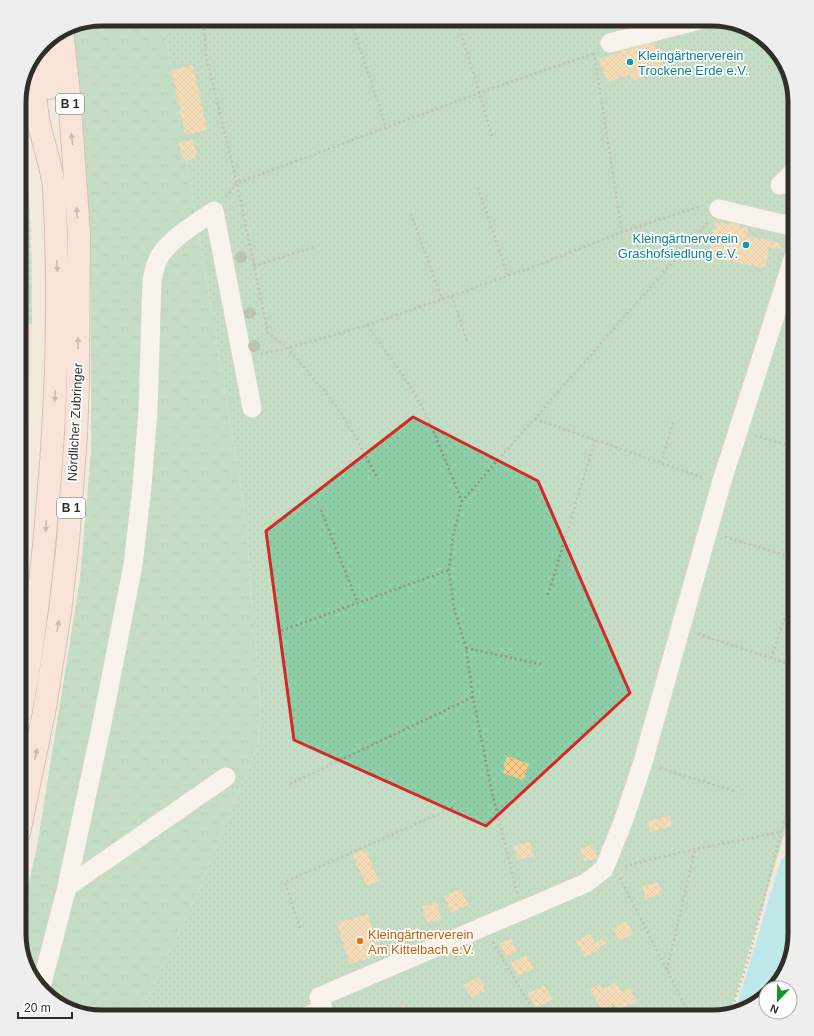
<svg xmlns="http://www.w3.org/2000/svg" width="814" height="1036" font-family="Helvetica,sans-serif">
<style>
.built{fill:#eee1cd}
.forest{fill:url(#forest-crowns)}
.park{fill:url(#park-dots)}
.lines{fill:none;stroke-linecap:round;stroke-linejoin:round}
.river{stroke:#7fe6f9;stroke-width:32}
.building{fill:url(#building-cross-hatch)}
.minor-casing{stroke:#beb6a9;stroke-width:20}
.major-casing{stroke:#b69287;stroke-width:24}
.path{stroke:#969086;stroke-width:2.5;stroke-dasharray:2 3;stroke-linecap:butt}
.minor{stroke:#fff;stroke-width:19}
.major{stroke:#feded5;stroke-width:22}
.tree{fill:#799d83}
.oneway{fill:#98867f}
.marked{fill:none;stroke:#d62828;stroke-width:3;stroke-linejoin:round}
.culture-dot{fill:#0f9aa8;stroke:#fff;stroke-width:1.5}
.food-dot{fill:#e8710a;stroke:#fff;stroke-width:1.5}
.labels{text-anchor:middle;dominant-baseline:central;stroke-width:3.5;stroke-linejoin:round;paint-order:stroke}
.shield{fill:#fff;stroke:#6f6d69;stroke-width:1}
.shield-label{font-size:12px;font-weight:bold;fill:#312e29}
.culture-label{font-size:13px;fill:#0d838f;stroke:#fff;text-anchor:start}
.street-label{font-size:13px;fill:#312e29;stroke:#fff}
.food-label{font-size:13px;fill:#c56008;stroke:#fff;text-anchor:start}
.rim{fill:none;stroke:#312e29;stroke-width:5}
</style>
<defs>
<pattern id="forest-crowns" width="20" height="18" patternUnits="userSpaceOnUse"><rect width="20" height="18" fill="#8fcfa7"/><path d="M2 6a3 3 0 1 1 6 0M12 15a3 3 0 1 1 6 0" fill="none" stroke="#7cb290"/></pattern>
<pattern id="park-dots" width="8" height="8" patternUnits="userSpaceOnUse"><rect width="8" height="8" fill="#8fcfa7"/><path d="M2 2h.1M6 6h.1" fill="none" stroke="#7cb290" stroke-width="1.8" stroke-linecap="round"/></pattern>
<pattern id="building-cross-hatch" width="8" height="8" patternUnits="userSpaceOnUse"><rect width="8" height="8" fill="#f7cc87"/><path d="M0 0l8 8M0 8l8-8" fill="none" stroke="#d4b075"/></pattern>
</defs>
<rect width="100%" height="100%" fill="#f3eadd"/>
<path class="built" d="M19 324H32L29 466H19Z"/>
<path class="forest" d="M102 19H163L245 511 261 712 258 744 200 887 138 1017H102L61 1006 33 980 19 934V924L37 847 80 579 91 451V299L76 55 73 25Z"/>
<path class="park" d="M163 19H717L753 30 781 56 795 102V798L731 1011 712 1017H138L200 887 258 744 261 712 245 511Z
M20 93C30 169 32 247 32 324H19Z
M19 466H29L19 568Z"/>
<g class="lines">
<path class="river" d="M754 1004 795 868"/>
</g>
<path class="building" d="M654 41 661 66 650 69 652 74 631 81 630 75 607 82 599 59Z
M193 65 207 130 185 135 172 70Z
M193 140 197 158 183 161 179 142Z
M715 222 731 225 732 222 740 224V227L748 229 747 236 781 243 780 249 769 247 765 268 708 257Z
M507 756 529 764 523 780 503 773 505 768 503 767Z
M669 815 672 826 650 832 647 822Z
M530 842 534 856 517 860 513 846Z
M592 845 597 858 585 862 580 849Z
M365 849 379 881 367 886 352 855Z
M658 882 662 894 646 899 642 887Z
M461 889 468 905 451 913 444 896Z
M437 903 441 919 427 923 422 906Z
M368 914 380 955 349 964 337 923Z
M627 921 633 934 619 941 613 928Z
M590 934 595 943 604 937 607 943 598 948 599 950 585 957 576 941Z
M510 938 517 950 507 957 499 944Z
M526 955 534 968 518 977 511 963Z
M478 977 486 990 472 998 464 985Z
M616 982 622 992 630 988 636 1002 618 1010 614 1005 612 1006 613 1008 603 1012 590 989 599 984 603 989Z
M544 985 552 999 536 1008 528 994Z
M404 1005 410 1017H384L383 1015Z"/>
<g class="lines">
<defs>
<path id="minor" d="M610 43 703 19
M780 185 795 171
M719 209 795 227
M67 887 226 777
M41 987 67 887 102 723 133 565 142 486 148 411 152 280C154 271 156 261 161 254 175 235 196 224 214 211L252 408
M305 1017 323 1009 319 997 586 883 604 869 623 822 643 762 721 484 795 253"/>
<path id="major" d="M45 42 49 88
M19 721C33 653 41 582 47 512 57 405 60 296 54 188 52 166 42 141 38 119 35 100 34 79 32 60
M19 833 45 707 60 612 68 541 76 435 78 382 79 233 69 94 62 30"/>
</defs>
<use href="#minor" class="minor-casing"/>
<use href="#major" class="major-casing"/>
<path class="path" d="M203 19 206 56 237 183 268 333 288 348 335 404 355 436 378 479
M350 19 386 127
M457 19 492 136
M594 53 622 232
M19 186 22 185
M478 188 508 276
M226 197 237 183 479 93 595 53
M411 214 442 299
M254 266 315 247
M452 296 467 341
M368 325 375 337 392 359 410 386 428 418 462 501
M261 354 288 348 368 325 536 266 622 232 701 206
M535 419 704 478
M755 436 795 447
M661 463 673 422
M321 510 358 604
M725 537 785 555
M19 547H20
M548 595 595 440
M272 634 449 570
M698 634 795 666
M466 648 544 665
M771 658 785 616
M660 768 737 792
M290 784 473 697
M625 866 695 849 781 832
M620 878 691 1017
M517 893 491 788 473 697 466 648 454 608 449 570 453 536 462 501 708 222
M300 928 285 882 454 807
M493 942 537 1017
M667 970 695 849
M731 1011 748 961 781 832 795 789"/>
<use href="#minor" class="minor"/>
<use href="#major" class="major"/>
</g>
<g class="tree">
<circle cx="241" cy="257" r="6"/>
<circle cx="250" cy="313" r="6"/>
<circle cx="254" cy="346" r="6"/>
</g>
<defs><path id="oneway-solid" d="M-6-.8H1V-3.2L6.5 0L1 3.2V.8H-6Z"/></defs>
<g class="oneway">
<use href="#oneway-solid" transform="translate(72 139) rotate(-94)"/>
<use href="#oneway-solid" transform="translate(77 213) rotate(-94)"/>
<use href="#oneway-solid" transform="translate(57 266) rotate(88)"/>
<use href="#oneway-solid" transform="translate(78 343) rotate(-90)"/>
<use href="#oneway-solid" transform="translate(55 396) rotate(93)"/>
<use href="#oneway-solid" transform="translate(46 526) rotate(95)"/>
<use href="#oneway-solid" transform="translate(58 626) rotate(-81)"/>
<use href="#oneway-solid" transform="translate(36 754) rotate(-79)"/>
</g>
<path d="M0 0H814V1036H0ZM413 417 538 481 630 693 486 826 294 740 266 531Z" fill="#f3eadd" fill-opacity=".55" fill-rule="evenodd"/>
<path class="marked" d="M413 417 538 481 630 693 486 826 294 740 266 531Z"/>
<g class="culture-dot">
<circle cx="630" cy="62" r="4"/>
<circle cx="746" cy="245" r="4"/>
</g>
<circle class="food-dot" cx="360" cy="941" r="4"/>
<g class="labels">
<g class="shield">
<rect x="56" y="94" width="28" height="20" rx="3"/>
<rect x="57" y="498" width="28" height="20" rx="3"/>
</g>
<g class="shield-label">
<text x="70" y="104">B 1</text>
<text x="71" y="508">B 1</text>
</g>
<g class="culture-label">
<text x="638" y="55">Kleingärtnerverein<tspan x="638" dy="15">Trockene Erde e.V.</tspan></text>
<text x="738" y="238" text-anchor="end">Kleingärtnerverein<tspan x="738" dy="15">Grashofsiedlung e.V.</tspan></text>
</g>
<g class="street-label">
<text transform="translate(75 422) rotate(-87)">Nördlicher Zubringer</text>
</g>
<g class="food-label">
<text x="368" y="934">Kleingärtnerverein<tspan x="368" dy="15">Am Kittelbach e.V.</tspan></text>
</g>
</g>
<path d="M0 0H814V1036H0ZM102 26H712A76 76 0 0 1 788 102V934A76 76 0 0 1 712 1010H102A76 76 0 0 1 26 934V102A76 76 0 0 1 102 26Z" fill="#efeeee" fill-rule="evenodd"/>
<path class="rim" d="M102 26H712A76 76 0 0 1 788 102V934A76 76 0 0 1 712 1010H102A76 76 0 0 1 26 934V102A76 76 0 0 1 102 26Z"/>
<g transform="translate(778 1000) rotate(202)"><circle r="19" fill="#ffffff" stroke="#adaba9"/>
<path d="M0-3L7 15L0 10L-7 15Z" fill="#149527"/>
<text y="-6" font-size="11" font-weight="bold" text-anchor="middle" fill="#312e29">N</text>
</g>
<path d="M18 1012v6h54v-6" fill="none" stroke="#312e29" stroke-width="2"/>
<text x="24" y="1012" font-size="12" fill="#312e29" stroke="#ffffff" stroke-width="3" paint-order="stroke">20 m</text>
</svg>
